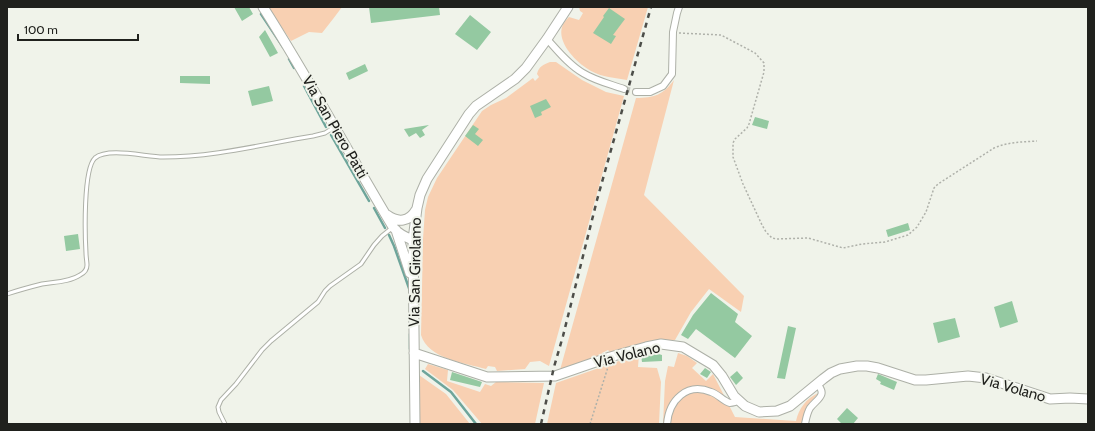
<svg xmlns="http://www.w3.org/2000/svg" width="1095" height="431" font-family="Cabin,sans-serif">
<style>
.green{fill:#f8d0b2}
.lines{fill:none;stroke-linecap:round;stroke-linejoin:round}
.stream{stroke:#6ea59b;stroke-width:2.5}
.building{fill:#94c9a1}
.street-tunnel{stroke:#c6c9c1;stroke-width:6;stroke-dasharray:6 3;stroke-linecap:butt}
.lane-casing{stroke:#adb0a7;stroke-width:5}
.street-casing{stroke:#adb0a7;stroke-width:8}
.secondary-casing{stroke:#adb0a7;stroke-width:11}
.path{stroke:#afb1aa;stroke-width:1.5;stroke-dasharray:2 2;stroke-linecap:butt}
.lane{stroke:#fff;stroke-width:3}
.street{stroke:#fff;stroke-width:6}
.secondary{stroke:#fff;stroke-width:9}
.rail{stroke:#4d4e49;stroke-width:2.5;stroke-dasharray:5 5;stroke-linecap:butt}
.labels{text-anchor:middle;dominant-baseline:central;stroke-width:4;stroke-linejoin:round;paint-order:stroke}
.street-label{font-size:15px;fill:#20211d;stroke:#f0f3ea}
</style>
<rect width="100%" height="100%" fill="#f0f3ea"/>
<path class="green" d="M268 7H342L333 19 322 33 309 32 291 41Z
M579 7H648L627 80C615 78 602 77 591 71 578 64 557 44 562 27 563 23 566 20 569 17L579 20 583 13 580 11Z
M550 62H556L582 80 606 92 624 96 549 366 540 361 530 362 525 369 497 371 495 367 488 366 486 369C465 363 428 359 421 335L423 239 425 210 428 197 437 178 482 111 491 105 506 98 533 78 535 81 539 77 537 74C539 66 543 65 550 62Z
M674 80 644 195 744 296 741 312 709 289 691 312 675 340H660L641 343 611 353 608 350 602 353V356L560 370 636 98C654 98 663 95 674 80Z
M678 353 687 356 697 363 692 368 706 381 713 374 735 417 796 421C799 408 806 399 818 393 811 403 802 412 802 424H663L665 381 668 366 674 367Z
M639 354 638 367 657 368 661 382 659 424H547L556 383Z
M428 364 448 370 447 381 480 392 485 384 491 386 496 382 544 383 535 424H482L453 390 425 369Z
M419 375 446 394 470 424H419Z"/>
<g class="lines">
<path class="stream" d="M261 14 283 47
M289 59 294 68
M304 86 326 127
M331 135 369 201
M374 208 385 228
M389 235 394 246 410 291
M410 334V349
M423 371 451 392 476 424"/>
</g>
<path class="building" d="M234 7H249L253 14 242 21Z
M369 7H439L440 15 371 23Z
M609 8 625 19 613 35 616 36 611 44 593 33 604 17 603 16Z
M470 15 491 32 477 50 455 34Z
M265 30 278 53 270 57 259 37Z
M365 64 368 71 349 80 346 73Z
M180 76H210V84L180 83Z
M269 86 273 101 252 106 248 91Z
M546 99 551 107 541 112 542 115 535 118 530 106Z
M755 117 769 121 767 129 752 125Z
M429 125 422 130 425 135 420 138 416 133 409 137 404 129Z
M473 125 479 129 475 134 483 140 478 146 465 136Z
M908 223 910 230 888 237 886 230Z
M78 234 80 249 66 251 64 236Z
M711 293 738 314 735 322 752 336 735 358 696 329 688 339 681 335 693 315Z
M1012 301 1018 322 1000 328 994 307Z
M955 318 960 337 938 343 933 323Z
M788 326 796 328 785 379 777 378Z
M652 352 662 355V361L642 362 641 355Z
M705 368 711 372 707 378 700 374Z
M737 371 743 378 736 385 730 377Z
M452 372 482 382 480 387 450 380Z
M878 374 897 382 894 390 880 384 881 382 876 379Z
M847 408 858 418 853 424H842L837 419Z"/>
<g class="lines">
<path class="street-tunnel" d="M624 89 636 92"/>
<defs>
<path id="lane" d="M7 294C19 290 30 287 42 284 54 282 70 282 80 275 84 273 87 269 87 265 87 262 86 257 86 253 85 236 83 169 95 158 108 147 146 157 163 157 214 157 264 144 313 136L325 133 333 128
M225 424 219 412 218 407 221 400 236 384 262 350 271 341 318 302 325 291 330 286 361 264 374 245 382 236 392 228"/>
<path id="street" d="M547 39C558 51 569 65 583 73 596 81 610 84 624 89
M636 92H650L663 86 672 74 673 32 677 13 679 7
M667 424C669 400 687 382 711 392 718 394 723 401 730 403 734 403 736 402 739 400
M805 424C806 419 807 413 810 408 817 399 828 395 817 384"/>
<path id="secondary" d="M263 7C309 79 349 154 393 227 398 234 405 237 413 240
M387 215C398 223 409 222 416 210
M396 230 410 273
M414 353 487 377 555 376 610 357 646 347 661 344 683 347 713 365 722 376 734 396 745 406 759 412 777 411 790 406 823 379 831 373 840 369 857 366H867L878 368 915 380H926L968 376 986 378 1050 399 1070 398 1088 399
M415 424 413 240 417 208 420 195 427 179 469 114 476 106 515 79 526 68 547 39 568 7"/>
</defs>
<use href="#lane" class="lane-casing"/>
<use href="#street" class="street-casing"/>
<use href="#secondary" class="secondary-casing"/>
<path class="path" d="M679 33 721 35 755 53 764 63V72L749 124 747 128 735 139 733 143V157L743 184 762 225 766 232 772 238 777 239 808 238 843 248 862 244 885 242 908 235 917 227 926 212 934 188 938 184 994 148C1008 142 1022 142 1037 141
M590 424 608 367"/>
<use href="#lane" class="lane"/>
<use href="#street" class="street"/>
<use href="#secondary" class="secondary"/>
<path class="rail" d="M541 424 554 367 563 336 597 200 651 7"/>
</g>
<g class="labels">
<g class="street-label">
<text transform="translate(335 127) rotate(60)">Via San Piero Patti</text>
<text transform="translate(415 272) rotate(-89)">Via San Girolamo</text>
<text transform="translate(627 355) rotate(-14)">Via Volano</text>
<text transform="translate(1013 388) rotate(16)">Via Volano</text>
</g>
</g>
<rect width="1095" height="431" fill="none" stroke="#20211d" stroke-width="16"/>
<path d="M18 34v6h120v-6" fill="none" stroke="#20211d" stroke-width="2"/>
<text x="24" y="34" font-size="12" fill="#20211d" stroke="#f0f3ea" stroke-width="3" paint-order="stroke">100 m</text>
</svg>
